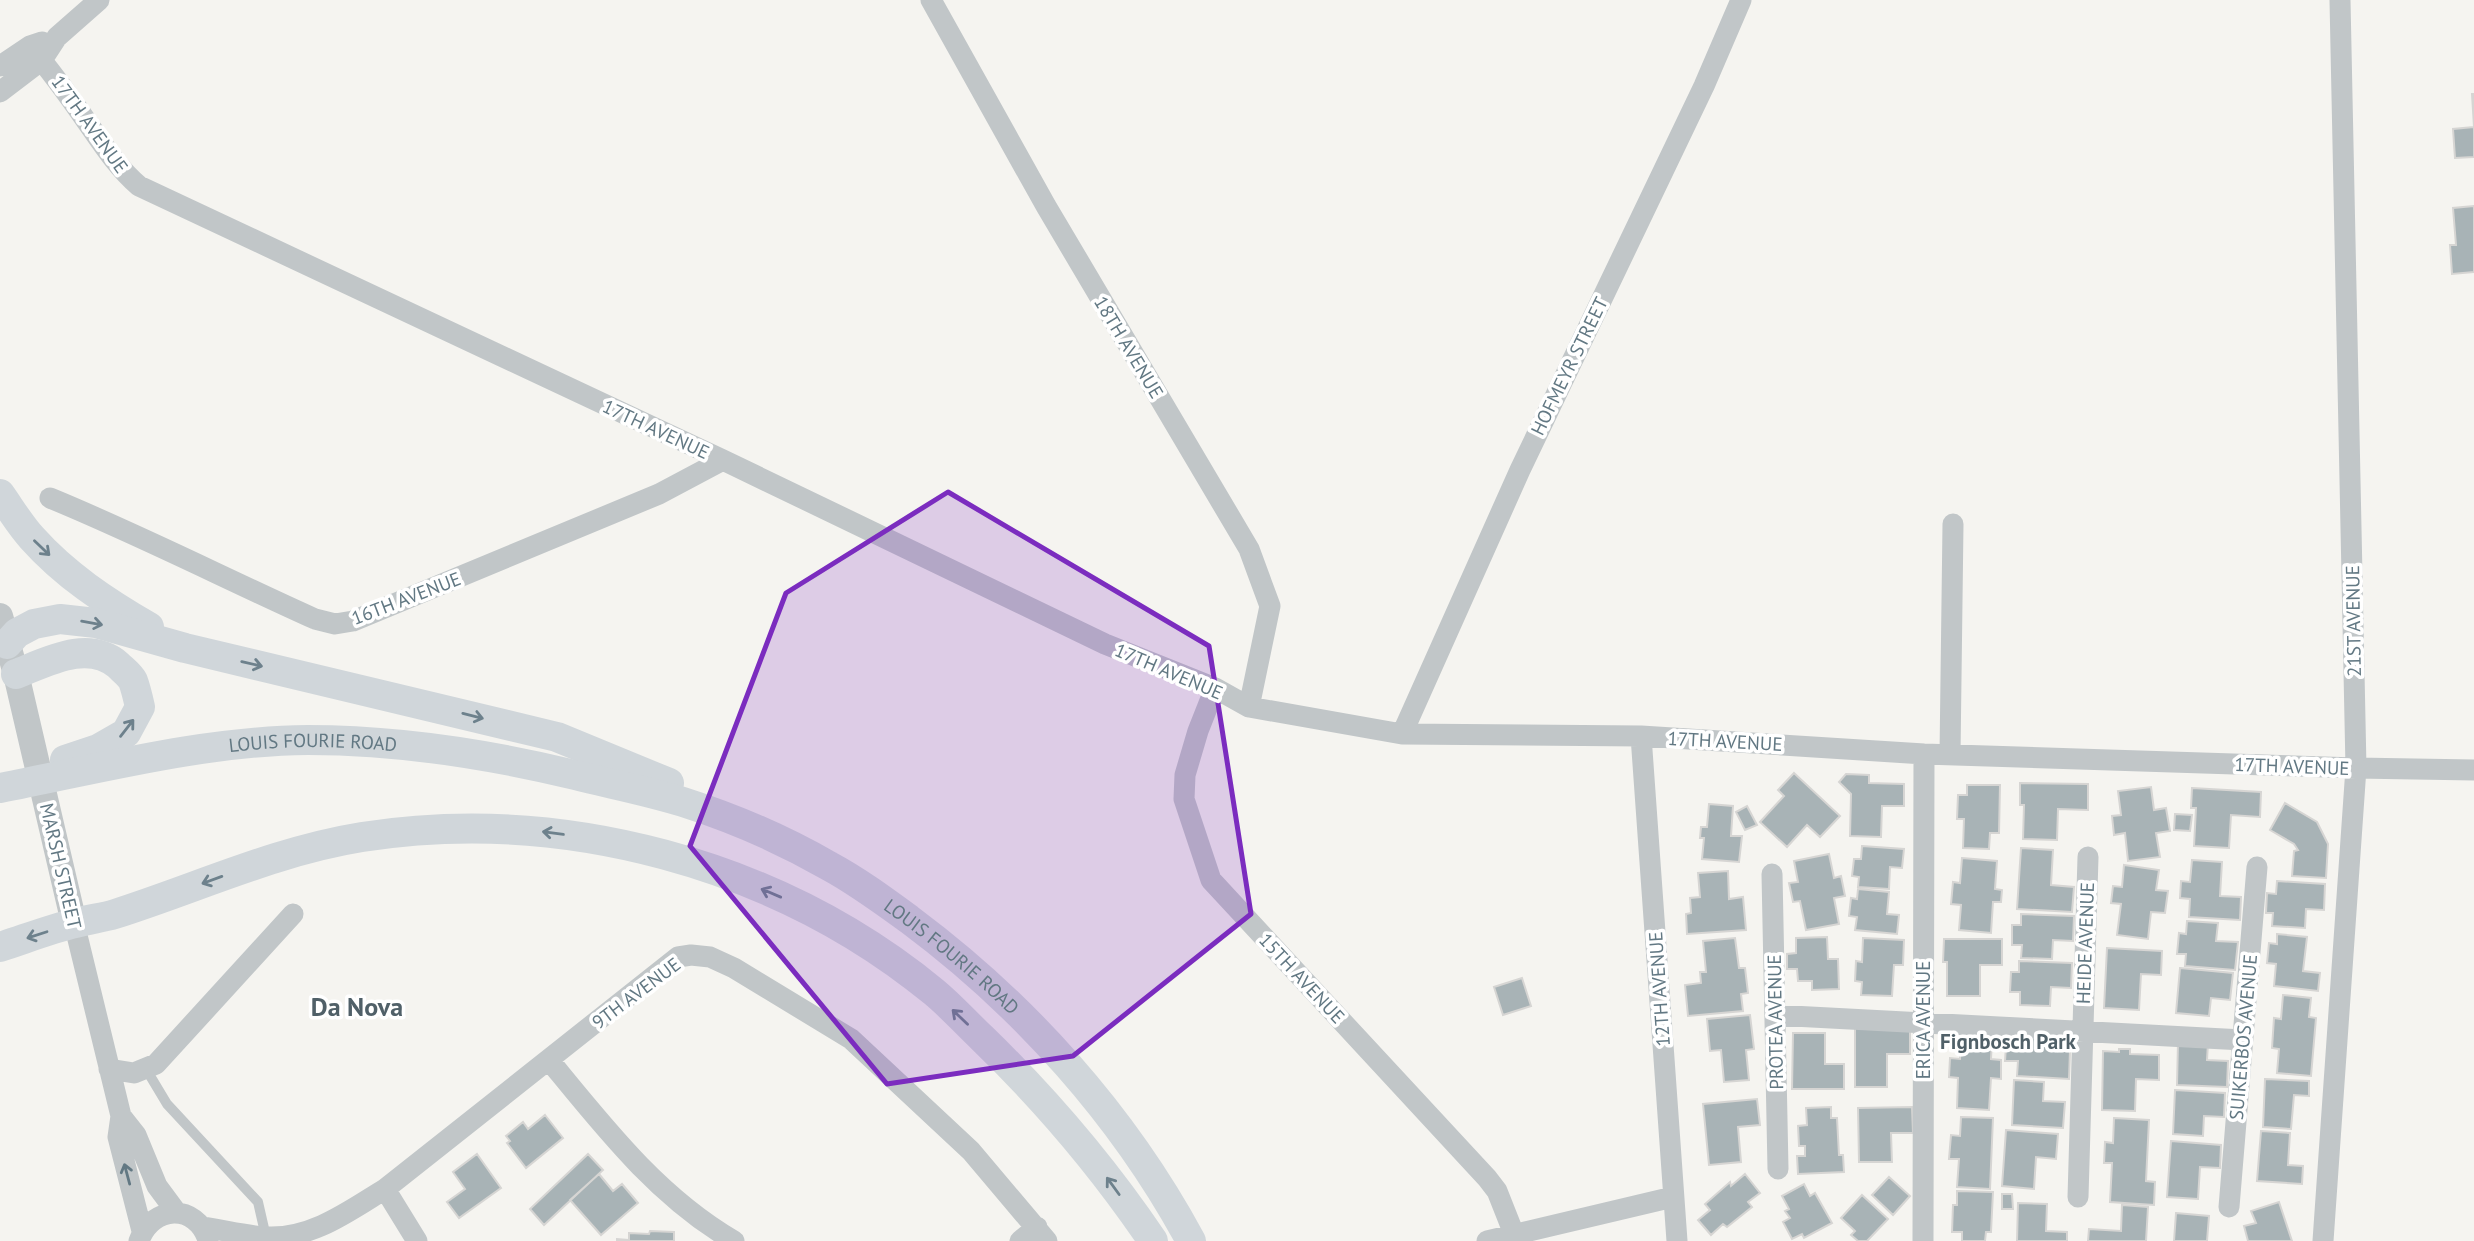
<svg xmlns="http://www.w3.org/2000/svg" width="2474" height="1241" font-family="'PT Sans',sans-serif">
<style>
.building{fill:#a8b3b6;stroke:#d6d5d3;stroke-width:2}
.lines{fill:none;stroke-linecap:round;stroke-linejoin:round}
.service{stroke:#c1c6c8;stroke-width:10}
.minor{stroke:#c1c6c8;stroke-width:21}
.tertiary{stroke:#c1c6c8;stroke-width:26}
.secondary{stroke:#d0d6da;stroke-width:30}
.oneway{stroke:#6d818c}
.oneway2{stroke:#627883}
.marked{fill:#7b2cbf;fill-opacity:0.2;stroke:#7b2cbf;stroke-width:5;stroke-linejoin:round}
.labels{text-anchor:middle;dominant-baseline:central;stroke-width:7;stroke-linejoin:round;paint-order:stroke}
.street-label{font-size:19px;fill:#627883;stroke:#fff}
.neighbourhood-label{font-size:21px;font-weight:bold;fill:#506068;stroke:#fff}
.district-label{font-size:26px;font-weight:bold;fill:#506068;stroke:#fff}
</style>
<rect width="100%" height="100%" fill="#f5f4f0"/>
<path class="building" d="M2472 94H2474V157L2455 158 2453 129 2474 127Z
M2474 206V272L2452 274 2450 245H2456L2453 208Z
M1794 773 1840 816 1820 837 1807 825 1787 847 1760 822 1784 796 1778 790Z
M1846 774 1869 775V783L1904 784V806H1882L1881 837 1850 836 1851 794 1839 782Z
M2020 783 2088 784V810L2058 809 2057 840 2023 839 2024 805H2020Z
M1967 785H2000L1999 833H1990L1989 849 1963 848 1964 819H1957L1958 795H1967Z
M2151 787 2154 810 2166 808 2170 831 2156 833 2160 857 2128 861 2125 833 2114 835 2112 816 2121 815 2118 791Z
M2192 788 2261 792 2260 817 2231 815 2229 848 2194 846 2196 808H2191Z
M2285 803 2317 822 2328 844 2326 878 2292 876 2294 851 2298 850 2294 844 2270 830Z
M1709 804 1733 806 1731 836H1742L1739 862 1702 859 1704 838H1700L1701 827H1707Z
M1747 806 1757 825 1745 830 1736 812Z
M2175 814 2192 815 2190 831 2174 830Z
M1862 846 1904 849 1902 868 1890 867 1889 889 1858 887 1859 877 1852 876 1854 859H1861Z
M2021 848 2053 850 2051 885 2074 887 2072 912 2017 909Z
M1829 854 1834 878 1841 876 1845 896 1834 898 1839 924 1806 930 1800 901 1793 902 1789 883 1798 882 1794 861Z
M1962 858 1997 861 1995 889 2002 890 2001 902H1993L1991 933 1959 930 1961 905 1951 904 1953 882 1960 883Z
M2192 860 2222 862 2220 896 2241 897 2240 920 2189 917 2190 899 2180 898 2181 881 2190 882Z
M2124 865 2159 870 2156 890 2168 891 2165 913 2151 912 2148 939 2117 935 2121 904 2111 903 2113 886 2122 887Z
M1728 871 1729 899 1743 897 1746 930 1687 934 1686 914 1691 913 1690 898 1700 897 1698 873Z
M2277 881 2325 884 2324 910 2306 909 2305 928 2272 926 2273 913H2266L2267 893 2276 894Z
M1858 889 1889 892 1887 914 1899 915 1897 934 1855 930 1857 917 1849 916 1851 898 1857 899Z
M2021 914 2074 916 2073 941 2053 940 2052 959 2021 958 2022 945H2012V925H2021Z
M2187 921 2218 923 2216 941 2238 942 2235 970 2185 966 2186 954H2177L2179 933 2186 934Z
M2277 934 2307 937 2303 971 2320 973 2318 991 2274 986 2276 964 2267 963 2269 943 2277 944Z
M1827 937 1828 959H1838L1839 989 1812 990V981H1798L1797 969H1787V954L1796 953V938Z
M1735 938 1739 968H1745L1748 993 1741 994 1743 1011 1688 1016 1685 985 1701 983 1700 972H1706L1703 941Z
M1863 938 1904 940 1903 965H1894L1892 996 1861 995 1862 982 1855 981 1856 961 1862 962Z
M1944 939H2002V965H1980V996H1947V962H1943Z
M2107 948 2162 951 2161 975 2141 974 2139 1010 2104 1008Z
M2019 961 2072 963 2071 988 2051 987 2050 1006 2020 1005V992H2010L2011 972H2019Z
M2180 968 2233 973 2230 1000 2211 998 2209 1016 2176 1013Z
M1522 978 1531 1006 1503 1015 1494 987Z
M2283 995 2311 998 2309 1017 2316 1018 2311 1076 2277 1073 2279 1049 2272 1048 2274 1018 2281 1019Z
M1750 1015 1754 1049 1746 1050 1749 1080 1724 1082 1721 1050 1710 1051 1707 1019Z
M1855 1028H1910V1054H1887V1087H1855Z
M1793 1033H1825V1064H1844V1089H1792Z
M2017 1033 2048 1034 2047 1049 2070 1050 2069 1079 2017 1076 2018 1061H2005L2006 1046H2017Z
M1961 1037 1992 1039 1991 1059 2001 1060V1079L1991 1078 1989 1110 1957 1108 1958 1078 1949 1077 1950 1058 1960 1059Z
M2178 1042 2208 1043 2207 1060 2228 1061 2227 1087 2177 1085Z
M2119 1049H2130V1054L2159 1055V1080L2136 1079 2135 1111 2102 1110 2103 1051 2119 1052Z
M2265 1079 2309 1081V1096L2294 1095 2291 1129 2263 1127Z
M2014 1080 2044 1082 2043 1101 2065 1102 2063 1128 2012 1125Z
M2175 1090 2225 1093 2224 1117 2204 1116 2203 1136 2173 1134Z
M1757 1099 1760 1125 1738 1127 1741 1162 1709 1165 1703 1104Z
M1831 1107V1118H1837L1839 1155H1843L1844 1172 1798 1174 1797 1156H1805V1146H1799L1798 1126 1807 1125 1806 1108Z
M1912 1107 1913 1133H1891L1892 1162H1859L1858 1108Z
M545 1115 563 1138 526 1168 507 1143 510 1141 506 1136 523 1122 528 1129Z
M1961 1117 1993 1118 1990 1189 1957 1187 1959 1159H1949L1951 1135 1960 1136Z
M2114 1118 2149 1120 2146 1181 2155 1182 2154 1205 2110 1202 2112 1163H2104L2105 1142 2113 1143Z
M2006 1130 2058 1134 2056 1159 2036 1157 2034 1189 2002 1186Z
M2261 1131 2290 1133 2288 1165 2303 1166 2302 1184 2257 1181Z
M2171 1141 2221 1145 2220 1168 2200 1167 2198 1199 2167 1197Z
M477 1154 501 1188 459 1218 447 1202 465 1189 453 1172Z
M588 1154 603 1170 544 1225 530 1209Z
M599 1174 613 1191 622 1184 638 1203 601 1235 570 1200Z
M1745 1174 1760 1193 1748 1202 1752 1207 1727 1227 1723 1224 1711 1235 1698 1220 1710 1210 1705 1204 1730 1182 1731 1186Z
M1889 1177 1910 1196 1893 1215 1872 1195Z
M1804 1184 1810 1196 1815 1193 1832 1223 1804 1238 1802 1234 1792 1239 1783 1222 1790 1218 1785 1211 1789 1209 1782 1196Z
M1957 1191 1993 1192 1991 1232H1986L1985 1241H1962V1232H1952L1953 1205H1957Z
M2002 1194H2012L2013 1209H2002Z
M1862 1195 1888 1219 1867 1241H1858L1851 1235 1855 1231 1841 1218Z
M2279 1202 2292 1241H2248L2244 1226 2256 1223 2251 1211Z
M2018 1203 2047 1204 2046 1231 2067 1232V1241H2017Z
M2122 1205 2148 1207 2146 1241H2088L2089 1229 2121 1231Z
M2176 1213 2209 1216 2207 1241H2174Z
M650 1231 674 1232V1241H617V1239L629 1240V1233L649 1234Z"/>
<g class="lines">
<path class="service" d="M146 1069 167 1104 258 1202 266 1237"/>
<path class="minor" d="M931 0 1046 206 1249 549 1270 606 1249 707
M30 46C50 70 69 96 87 122 103 145 118 168 139 186L723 460 1105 644 1215 688 1249 707 1402 734 1641 736 1924 754 2356 768 2474 770
M0 66 30 46 42 42
M0 92 42 60 57 37 99 0
M50 498C140 535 226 579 315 619L335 624 353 621 659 494 723 460
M1215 688 1198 731 1185 775 1184 799 1211 880 1487 1178 1497 1191 1514 1234
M1402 734 1520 470 1704 86 1741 0
M1641 736 1677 1241
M1950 755 1953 524
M1772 874 1778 1169
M74 923 121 1116 118 1137 142 1231
M1775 1015 2243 1040
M549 1060C604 1127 658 1197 734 1241
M109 1069 134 1073 156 1064 293 914
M121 1116 136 1135 157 1186 177 1213
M385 1189 417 1241
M2078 1197 2088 857
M2229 1207 2257 867
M202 1227C224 1230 246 1236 267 1237 312 1239 349 1211 385 1189L678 957 691 955 710 957 734 968 851 1039 971 1151 1047 1241
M139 1241C152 1205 196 1203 208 1240
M1020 1241 1037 1227
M1487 1241 1673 1197
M1923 1241 1924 754
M2323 1241 2356 768 2340 0"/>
<path class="tertiary" d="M0 616 16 674 74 923"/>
<g class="secondary">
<path d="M0 494C10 508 20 525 32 538 65 575 106 602 149 627"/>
<path d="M7 644 17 633 34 624 60 619 96 623 185 648 557 737 669 783"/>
<path d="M16 674C47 662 88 639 118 665 123 670 130 675 133 681 136 689 138 698 140 707L126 733 98 749 65 760"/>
<path id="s1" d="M0 788C102 768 204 741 308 740 398 740 488 754 575 775 611 784 648 791 683 802 733 818 784 840 829 866 857 881 884 901 910 920 1024 1005 1123 1115 1191 1241"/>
<path d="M0 947C25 939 50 929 76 923 89 919 102 918 115 914 197 888 275 851 362 837 562 806 777 863 934 992 951 1006 966 1023 982 1038 1046 1100 1103 1167 1153 1241"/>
</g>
</g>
<defs><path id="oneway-shaft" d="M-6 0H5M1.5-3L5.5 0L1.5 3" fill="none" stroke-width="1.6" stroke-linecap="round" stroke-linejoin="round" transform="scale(1.75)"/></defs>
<g class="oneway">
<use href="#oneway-shaft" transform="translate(42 548) rotate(44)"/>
<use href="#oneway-shaft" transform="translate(92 623) rotate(10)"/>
<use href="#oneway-shaft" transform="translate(252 664) rotate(13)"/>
<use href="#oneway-shaft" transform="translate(473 716) rotate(14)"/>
<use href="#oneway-shaft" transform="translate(127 728) rotate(-52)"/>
<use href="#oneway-shaft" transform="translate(553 833) rotate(-172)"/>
<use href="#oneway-shaft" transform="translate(212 880) rotate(160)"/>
<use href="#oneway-shaft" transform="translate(771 893) rotate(-157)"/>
<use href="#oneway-shaft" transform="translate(37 935) rotate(162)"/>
<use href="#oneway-shaft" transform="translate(960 1017) rotate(-136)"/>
<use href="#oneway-shaft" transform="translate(1113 1186) rotate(-126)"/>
</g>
<use class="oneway2" href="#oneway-shaft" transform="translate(127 1174) rotate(-105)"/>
<path class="marked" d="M948 492 1209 646 1251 914 1073 1056 887 1084 690 846 786 593Z"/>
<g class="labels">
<g class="street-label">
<text transform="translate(90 124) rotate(54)">17TH AVENUE</text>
<text transform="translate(1129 347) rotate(59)">18TH AVENUE</text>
<text transform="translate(1569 366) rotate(-64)">HOFMEYR STREET</text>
<text transform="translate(656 429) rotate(25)">17TH AVENUE</text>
<text transform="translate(406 598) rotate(-21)">16TH AVENUE</text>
<text transform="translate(2353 621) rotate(-91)">21ST AVENUE</text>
<text transform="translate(1169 671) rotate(23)">17TH AVENUE</text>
<text transform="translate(1725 741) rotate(3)">17TH AVENUE</text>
<text stroke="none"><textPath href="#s1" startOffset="317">LOUIS FOURIE ROAD</textPath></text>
<text transform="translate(2292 766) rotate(2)">17TH AVENUE</text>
<text transform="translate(61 866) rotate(77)">MARSH STREET</text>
<text transform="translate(2085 943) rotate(-88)">HEIDE AVENUE</text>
<text stroke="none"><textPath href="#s1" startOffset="1006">LOUIS FOURIE ROAD</textPath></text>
<text transform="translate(1302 978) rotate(47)">15TH AVENUE</text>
<text transform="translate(1659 989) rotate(-94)">12TH AVENUE</text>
<text transform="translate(636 993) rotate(-37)">9TH AVENUE</text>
<text transform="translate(1923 1020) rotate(-90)">ERICA AVENUE</text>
<text transform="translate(1775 1022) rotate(-91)">PROTEA AVENUE</text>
<text transform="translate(2243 1037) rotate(-85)">SUIKERBOS AVENUE</text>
</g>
<g class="neighbourhood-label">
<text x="2008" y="1041">Fignbosch Park</text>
</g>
<g class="district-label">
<text x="357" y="1006">Da Nova</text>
</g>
</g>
</svg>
